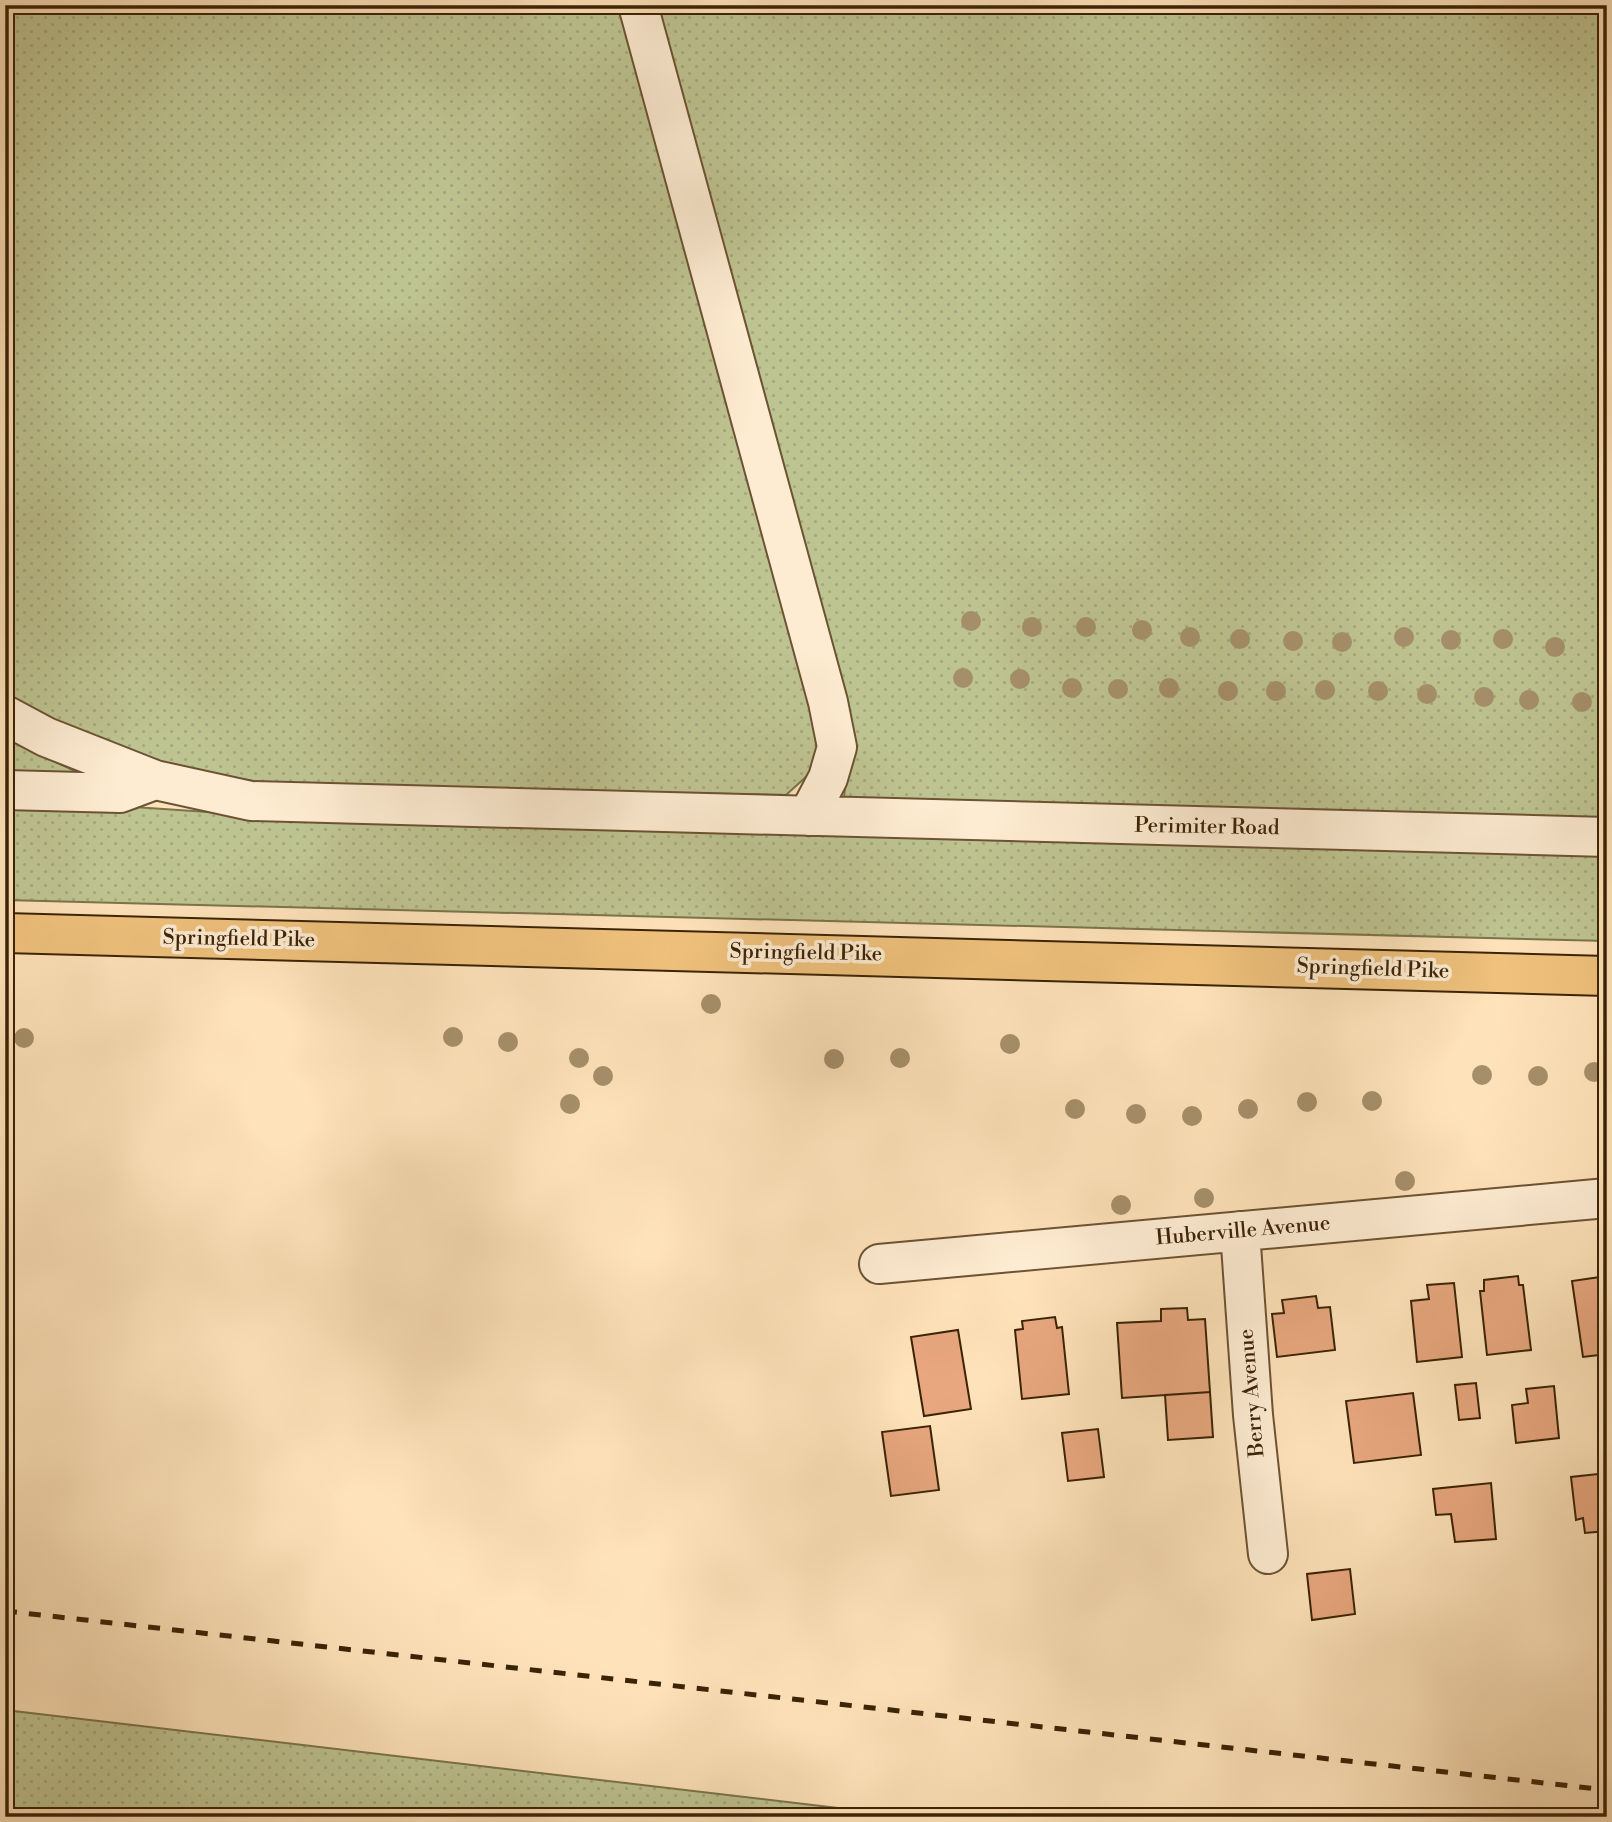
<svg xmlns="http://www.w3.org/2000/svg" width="1612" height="1822" font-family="'Libre Bodoni',serif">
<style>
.grass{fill:url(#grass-dots);stroke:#7c744c;stroke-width:2}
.building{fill:#e8a77e;stroke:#3b2306;stroke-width:2}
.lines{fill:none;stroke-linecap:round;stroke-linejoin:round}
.minor-casing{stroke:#6c5333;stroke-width:42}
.major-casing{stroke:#3b2306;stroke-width:42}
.minor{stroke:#feecd2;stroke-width:38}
.major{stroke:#efc17c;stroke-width:38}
.rail{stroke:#3b2306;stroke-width:5;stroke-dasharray:12 12;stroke-linecap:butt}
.tree{fill:#a58f6a}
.labels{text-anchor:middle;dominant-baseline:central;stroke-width:7;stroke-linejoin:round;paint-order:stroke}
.street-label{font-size:21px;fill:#3b2306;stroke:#feecd2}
</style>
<defs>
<pattern id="grass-dots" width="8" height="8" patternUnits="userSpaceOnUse" patternTransform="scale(1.75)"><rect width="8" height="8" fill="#bec491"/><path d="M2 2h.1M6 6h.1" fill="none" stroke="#a4a87c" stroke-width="1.8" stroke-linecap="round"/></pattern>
</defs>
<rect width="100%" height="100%" fill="#fee2b9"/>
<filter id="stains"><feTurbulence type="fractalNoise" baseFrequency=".00286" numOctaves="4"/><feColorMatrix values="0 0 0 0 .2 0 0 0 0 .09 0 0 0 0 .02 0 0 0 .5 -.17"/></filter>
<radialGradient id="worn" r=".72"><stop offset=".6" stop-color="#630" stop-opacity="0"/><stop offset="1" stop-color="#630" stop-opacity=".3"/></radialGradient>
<path class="grass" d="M5 5H623L820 725 818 761 808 775 786 795 326 787 254 781 171 768 59 727 5 696Z
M653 5H1607V821L844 798 850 730Z
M5 738 96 781 5 780Z
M5 803 104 805 327 820 1607 855V941L5 900Z
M5 1710 914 1817H5Z"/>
<path class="building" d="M1518 1276 1519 1285H1523L1531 1350 1487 1355 1480 1291H1484V1280Z
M1607 1276V1354L1583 1357 1572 1281Z
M1454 1283 1462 1357 1417 1362 1411 1301 1429 1299 1427 1285Z
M1316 1296 1318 1308 1330 1307 1335 1350 1277 1357 1272 1314 1284 1313 1282 1300Z
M1187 1308 1188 1320 1205 1319 1210 1392 1122 1398 1117 1323 1161 1321V1309Z
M1055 1317 1057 1328 1062 1327 1069 1394 1022 1399 1015 1330 1023 1329 1022 1321Z
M958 1330 971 1409 924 1416 911 1337Z
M1476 1383 1480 1418 1459 1420 1455 1385Z
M1554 1386 1559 1438 1516 1443 1512 1405 1528 1403 1526 1389Z
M1210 1392 1213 1437 1168 1440 1165 1395Z
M1413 1393 1421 1455 1354 1463 1346 1401Z
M930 1426 939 1490 891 1496 882 1432Z
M1098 1429 1104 1477 1068 1481 1062 1433Z
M1607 1473V1531L1585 1533 1583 1518 1576 1520 1571 1477Z
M1491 1483 1496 1539 1455 1542 1451 1514 1436 1515 1433 1489Z
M1350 1569 1355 1614 1312 1620 1307 1574Z"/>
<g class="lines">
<defs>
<path id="minor" d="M638 5 828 702 837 747 828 778 808 816
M5 715 46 737 155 780 251 801 1607 837
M5 790 120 793 155 780
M1240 1231 1253 1415 1268 1554
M879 1264 1607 1198"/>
<path id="major" d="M5 933 1607 976"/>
</defs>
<use href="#minor" class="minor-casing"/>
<use href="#major" class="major-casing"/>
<use href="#minor" class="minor"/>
<use href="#major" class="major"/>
<path class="rail" d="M5 1611 1607 1790"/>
</g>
<g class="tree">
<circle cx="971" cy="621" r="10"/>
<circle cx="1032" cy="627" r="10"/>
<circle cx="1086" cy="627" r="10"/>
<circle cx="1142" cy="630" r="10"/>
<circle cx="1190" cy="637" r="10"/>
<circle cx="1404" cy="637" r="10"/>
<circle cx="1240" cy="639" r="10"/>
<circle cx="1503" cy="639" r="10"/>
<circle cx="1451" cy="640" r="10"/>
<circle cx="1293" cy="641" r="10"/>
<circle cx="1342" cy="642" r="10"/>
<circle cx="1555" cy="647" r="10"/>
<circle cx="963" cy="678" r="10"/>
<circle cx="1020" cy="679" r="10"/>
<circle cx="1072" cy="688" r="10"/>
<circle cx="1169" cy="688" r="10"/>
<circle cx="1118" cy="689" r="10"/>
<circle cx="1325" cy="690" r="10"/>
<circle cx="1228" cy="691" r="10"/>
<circle cx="1276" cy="691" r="10"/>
<circle cx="1378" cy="691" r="10"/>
<circle cx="1427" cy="694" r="10"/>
<circle cx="1484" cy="697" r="10"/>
<circle cx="1529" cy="700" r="10"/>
<circle cx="1582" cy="702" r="10"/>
<circle cx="711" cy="1004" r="10"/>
<circle cx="453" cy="1037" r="10"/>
<circle cx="24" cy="1038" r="10"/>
<circle cx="508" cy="1042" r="10"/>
<circle cx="1010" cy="1044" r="10"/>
<circle cx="579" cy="1058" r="10"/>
<circle cx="900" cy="1058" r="10"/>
<circle cx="834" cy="1059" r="10"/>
<circle cx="1594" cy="1072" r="10"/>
<circle cx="1482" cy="1075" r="10"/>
<circle cx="603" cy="1076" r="10"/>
<circle cx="1538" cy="1076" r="10"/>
<circle cx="1372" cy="1101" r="10"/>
<circle cx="1307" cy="1102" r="10"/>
<circle cx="570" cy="1104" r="10"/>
<circle cx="1075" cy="1109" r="10"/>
<circle cx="1248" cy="1109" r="10"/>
<circle cx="1136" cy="1114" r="10"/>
<circle cx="1192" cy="1116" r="10"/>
<circle cx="1405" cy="1181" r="10"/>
<circle cx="1204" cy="1198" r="10"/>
<circle cx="1121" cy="1205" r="10"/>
</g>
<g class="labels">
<g class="street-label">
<text transform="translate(1207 827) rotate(1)">Perimiter Road</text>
<text transform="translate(239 939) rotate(1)">Springfield Pike</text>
<text transform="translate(806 953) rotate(1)">Springfield Pike</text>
<text transform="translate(1373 969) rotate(2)">Springfield Pike</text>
<text transform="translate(1243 1231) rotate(-5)">Huberville Avenue</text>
<text transform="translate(1252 1393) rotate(-95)">Berry Avenue</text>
</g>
</g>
<rect width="1612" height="1822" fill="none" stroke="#fee2b9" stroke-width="28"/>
<rect x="7" y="7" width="1598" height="1808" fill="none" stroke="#3b2306" stroke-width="3.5"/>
<rect x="14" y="14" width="1584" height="1794" fill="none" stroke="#3b2306" stroke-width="2"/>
<rect width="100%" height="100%" filter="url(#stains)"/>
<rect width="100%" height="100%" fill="url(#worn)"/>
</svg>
